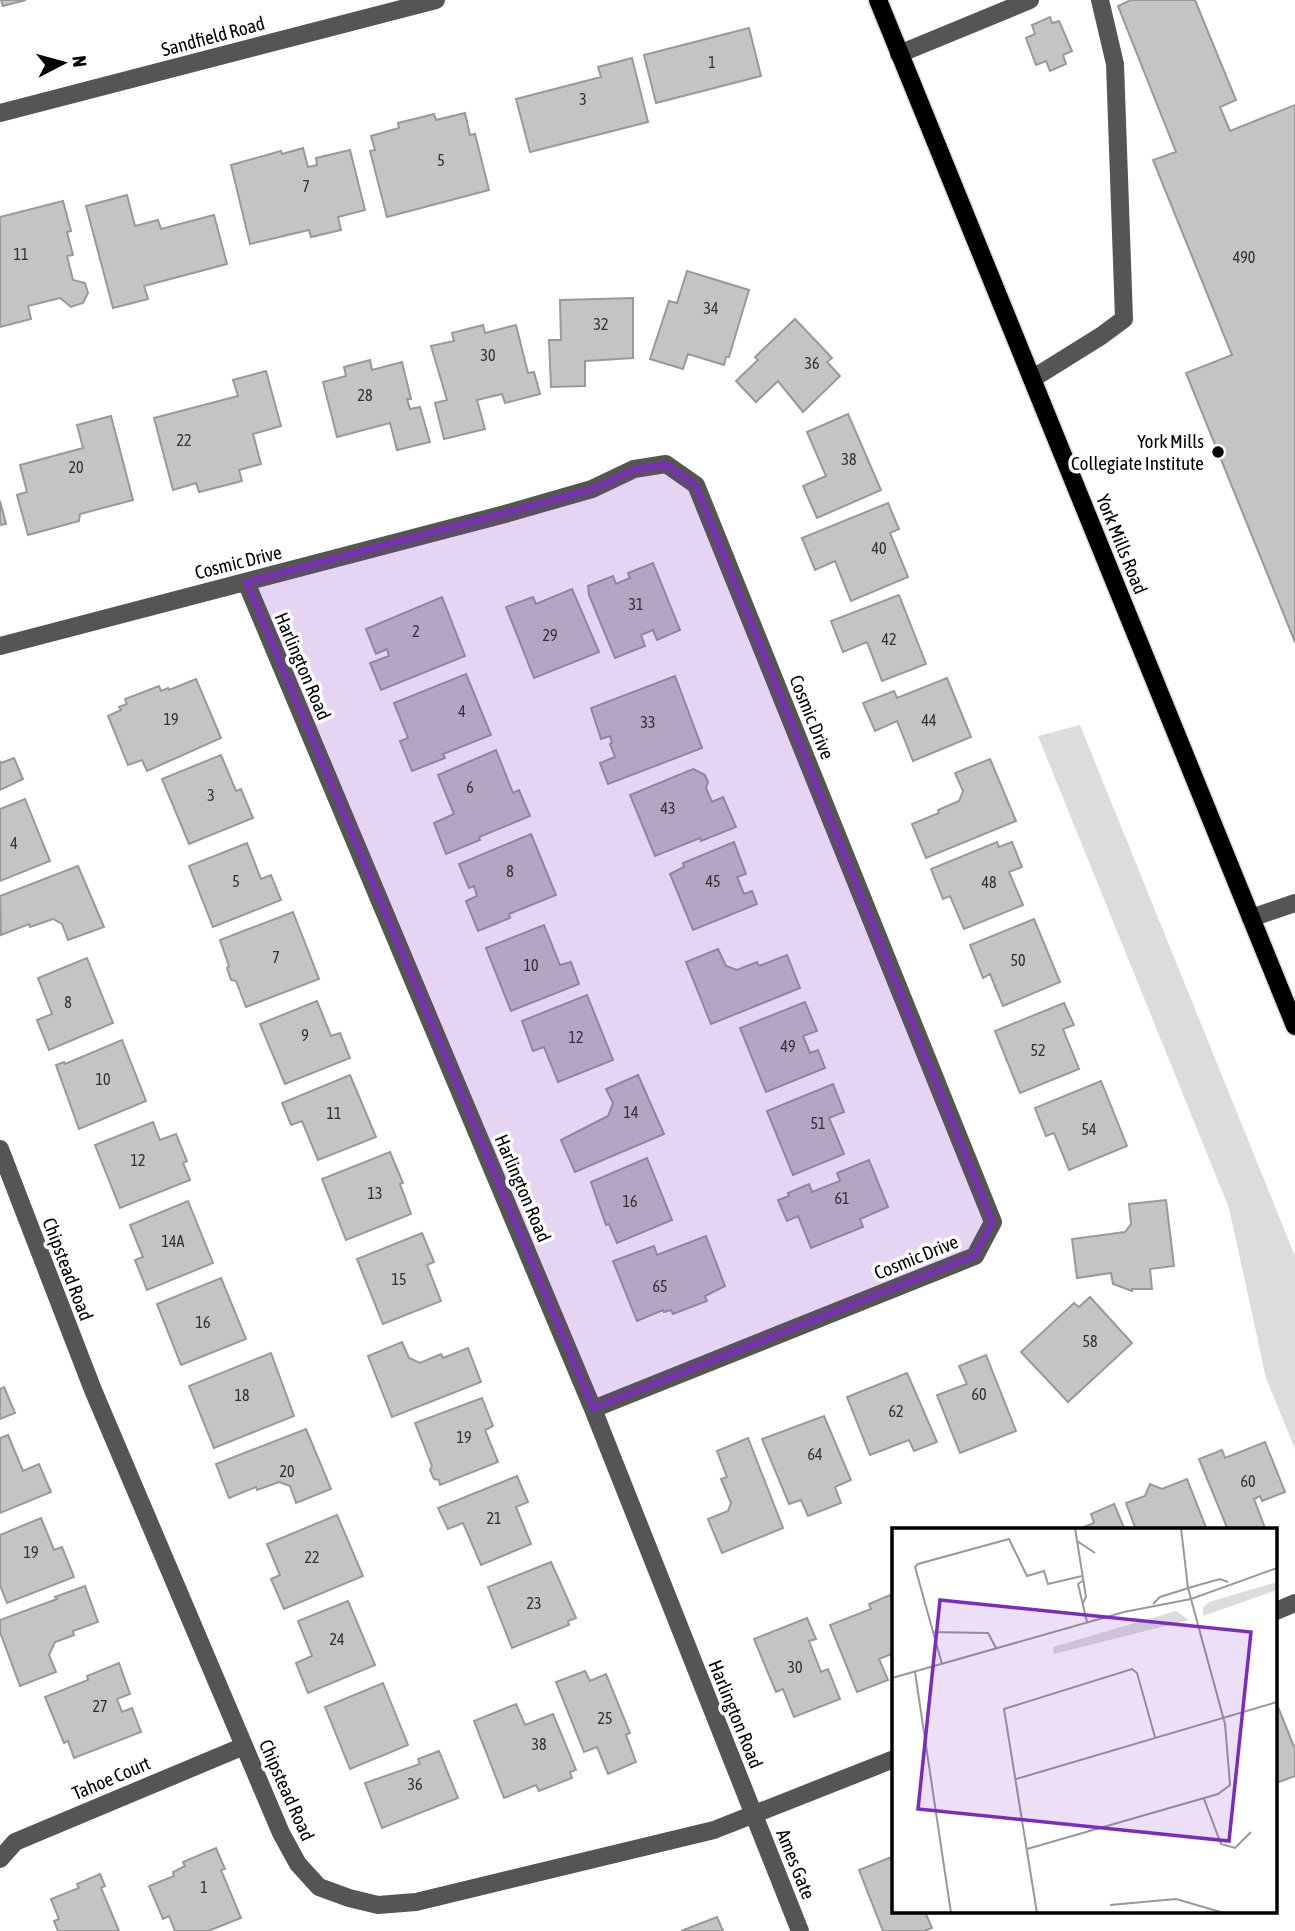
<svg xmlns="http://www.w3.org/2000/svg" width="1295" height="1931" font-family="'Asap Condensed',sans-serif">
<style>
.green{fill:#dcdcdc}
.building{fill:#c4c4c4;stroke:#999;stroke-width:2}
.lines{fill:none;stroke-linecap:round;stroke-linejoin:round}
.major-casing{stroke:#dbdbdb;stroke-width:21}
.minor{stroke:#555;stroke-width:18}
.major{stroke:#000;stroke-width:18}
.marked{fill:#7b2cbf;fill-opacity:0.2;stroke:#7b2cbf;stroke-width:5;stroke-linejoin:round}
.poi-dot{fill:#000;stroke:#fff;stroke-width:2.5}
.labels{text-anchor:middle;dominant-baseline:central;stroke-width:7;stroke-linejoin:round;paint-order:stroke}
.number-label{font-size:16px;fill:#313131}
.street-label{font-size:19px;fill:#000;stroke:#fff}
.poi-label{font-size:19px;fill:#000;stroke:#fff;text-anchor:end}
.inset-road{fill:none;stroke:#999;stroke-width:2}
.view{fill:#7b2cbf;fill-opacity:0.15;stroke:#7b2cbf;stroke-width:3.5}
.inset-edge{fill:none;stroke:#000;stroke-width:3.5}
</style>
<rect width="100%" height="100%" fill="#fff"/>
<path class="green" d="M1080 725 1295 1256V1449L1266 1378 1229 1208 1038 736Z"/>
<path class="building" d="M1 0H26L3 6Z
M1131 0H1195L1236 100 1220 107 1230 131 1295 105V642L1186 373 1232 355 1153 160 1176 152 1118 6Z
M1050 17 1052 23 1059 21 1072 51 1063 55 1066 64 1050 71 1046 61 1036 65 1026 38 1035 34 1032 25Z
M749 28 761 76 656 103 644 55Z
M632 58 648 122 530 152 516 99 601 77 598 67Z
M465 113 470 135 475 134 489 190 387 217 370 151 375 150 371 136 399 128 398 123 434 114 436 120Z
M303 148 308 167 317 165 316 158 350 150 365 210 338 217 341 230 311 237 309 230 250 244 231 165 281 151 282 154Z
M127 195 135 226 158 220 161 229 214 215 227 264 144 286 148 299 113 308 86 206Z
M63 201 71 231 67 232 73 255 67 256 73 280 85 283 88 293 83 303 71 307 60 298 28 306 31 319 0 327V217Z
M687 271 749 290 729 357H726L724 365 688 354 683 369 650 359 669 301 677 303Z
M633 298V358L585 361V386L551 387 549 340H561L560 300Z
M795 319 832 358 827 362 840 376 803 412 778 381 756 402 736 381 758 360 755 357Z
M483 325 485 333 516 325 528 373 534 372 540 394 505 403 502 394 477 400 485 429 444 439 435 403 447 400 431 346 454 341 452 333Z
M370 360 372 370 402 362 411 399H407L410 409 420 407 430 442 397 450 390 423 337 437 323 382 346 376 344 367Z
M266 371 281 426 253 434 261 464 239 470 242 481 199 492 196 483 173 490 154 418 238 396 233 380Z
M848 414 881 490 817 518 803 486 826 476 807 432Z
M111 416 133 500 80 514 79 521 28 535 17 495 27 492 20 465 83 448 77 425Z
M0 501 6 524 0 525Z
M888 503 899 529 890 533 908 577 851 601 835 561 815 570 802 538Z
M653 563 680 630 657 640 653 630 641 635 645 646 615 658 589 595 588 586 613 576 616 584 630 578 628 573Z
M572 589 599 652 534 678 506 607 533 597 536 604Z
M899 595 926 664 882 681 867 642 843 652 831 621Z
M442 597 465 656 381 690 370 663 389 656 387 649 376 654 366 629Z
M466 674 491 735 443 754 445 758 412 771 400 741 408 738 394 703Z
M675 676 702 748 608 784 600 763 615 757 610 744 612 743 610 736 601 739 591 708Z
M947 678 971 737 913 761 897 721 875 731 863 703 894 691 897 698Z
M196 679 221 738 147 771 142 760 128 765 108 716 121 710 119 707 127 704 125 699 159 686 161 691 168 688 169 690Z
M496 750 513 793 519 790 530 816 479 837 480 840 446 854 434 823 454 814 438 775Z
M221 755 236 791 241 789 253 818 189 844 162 779Z
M14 758 23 779 0 790V761L1 763Z
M990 759 1016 821 926 858 912 824 939 813 938 810 959 801 963 791 955 773Z
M693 769 705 775 708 782 706 788 712 802 723 797 736 827 701 841 700 838 655 856 630 795Z
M25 799 50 861 0 881V809Z
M531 834 556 895 509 914 510 918 478 931 466 901 477 896 474 886 469 888 459 864Z
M734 842 746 874 737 877 744 894 752 891 757 904 693 930 670 874 684 867 683 863Z
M997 842 999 847 1012 842 1022 867 1009 872 1023 905 964 929 950 896 943 899 931 869Z
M247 843 261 879 271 875 281 900 213 927 189 866Z
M78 866 104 927 68 940 62 924 53 919 30 927 29 924 1 935 0 896Z
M293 912 319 979 246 1007 236 981 231 980 227 968 229 966 220 940Z
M1034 919 1060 982 1003 1006 990 974 983 978 970 945Z
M544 925 560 965 571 962 579 984 511 1011 486 948Z
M718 949 726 966 737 970 757 962 759 966 787 955 800 988 711 1024 686 962Z
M87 958 113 1023 49 1050 37 1020 52 1014 38 978Z
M587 995 613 1060 558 1082 544 1047 533 1051 522 1021Z
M317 1001 331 1036 340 1033 350 1058 285 1084 260 1024Z
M805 1002 817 1031 803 1036 810 1053 818 1050 825 1068 766 1092 740 1028Z
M1064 1003 1074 1025 1063 1029 1079 1069 1020 1093 995 1031Z
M122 1040 146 1101 79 1129 56 1065 64 1062 65 1064Z
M350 1075 376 1137 318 1160 302 1121 291 1125 282 1103Z
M638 1075 664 1134 575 1172 561 1140 608 1116 613 1103 606 1089Z
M1101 1081 1127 1146 1069 1170 1054 1133 1046 1136 1035 1108Z
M833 1084 844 1112 829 1118 844 1154 793 1175 767 1111Z
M153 1122 160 1140 176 1134 187 1161 183 1163 190 1180 120 1208 95 1145Z
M390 1152 403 1183 400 1184 411 1214 346 1240 322 1179Z
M647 1158 672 1220 617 1243 609 1224 606 1225 591 1182Z
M869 1160 888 1207 860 1219 863 1227 811 1248 798 1216 787 1221 778 1200 789 1196 788 1193 809 1184 812 1192 840 1181 837 1173Z
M1166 1200 1174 1266 1150 1269 1152 1289H1132V1291L1113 1284 1111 1273 1077 1278 1072 1239 1125 1232 1131 1224 1129 1204Z
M188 1201 213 1263 147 1290 135 1260 143 1257 130 1225Z
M422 1233 434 1262 427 1265 441 1301 383 1324 357 1259Z
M706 1236 725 1286 705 1296 707 1301 673 1314 671 1310 664 1312 663 1310 637 1321 613 1261 654 1246 657 1255Z
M221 1278 246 1339 181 1365 157 1304Z
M1090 1297 1132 1343 1068 1402 1021 1352 1074 1303 1079 1307Z
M402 1342 409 1358 420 1363 441 1354 443 1358 468 1348 481 1382 392 1417 368 1356Z
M271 1353 294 1416 214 1448 189 1386Z
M986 1355 1016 1431 960 1453 937 1395 967 1384 959 1366Z
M907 1373 937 1442 914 1451 909 1440 870 1455 847 1397Z
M4 1387 15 1413 0 1419V1389Z
M482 1398 493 1426 485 1430 498 1462 440 1485 439 1480 434 1479 430 1470 432 1466 415 1423Z
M824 1416 851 1480 835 1487 841 1503 808 1516 801 1500 789 1504 762 1439Z
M306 1429 331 1489 296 1503 290 1486 279 1482 257 1490 256 1487 229 1498 216 1464Z
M8 1435 23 1471 39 1464 51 1492 0 1513V1438Z
M748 1438 783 1528 722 1553 708 1519 728 1511 731 1503 721 1479 727 1477 717 1451Z
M1265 1442 1285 1492 1262 1501 1260 1496 1254 1499 1265 1528 1260 1530H1228L1199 1459 1222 1450 1225 1458Z
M517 1476 528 1502 516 1507 531 1544 481 1565 463 1523 448 1529 438 1508Z
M1187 1479 1207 1530H1136L1126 1503 1145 1496 1150 1484 1162 1489Z
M1114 1504 1125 1530H1076L1094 1523 1091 1514Z
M337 1515 363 1576 284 1609 271 1579 280 1575 267 1544Z
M41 1518 54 1550 62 1547 74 1577 7 1603 0 1585V1535Z
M551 1562 576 1618 568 1621 569 1625 512 1648 488 1587Z
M85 1586 98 1622 73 1631 74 1635 55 1642 49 1655 56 1672 20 1686 0 1632V1620L57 1599 55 1597Z
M890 1595 894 1604V1653L879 1659 888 1680 857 1692 830 1625 871 1609 869 1604Z
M348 1601 375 1665 308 1693 296 1663 312 1656 298 1621Z
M807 1618 816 1639 809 1641 821 1672 828 1669 840 1699 794 1717 783 1689 776 1692 754 1639Z
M119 1663 130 1694 117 1699 122 1712 132 1708 141 1732 74 1758 68 1741 64 1743 45 1697 88 1680 87 1676Z
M585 1671 590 1681 606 1674 630 1733 626 1735 636 1762 608 1774 597 1747 584 1752 556 1682Z
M383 1683 408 1745 350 1769 325 1707Z
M516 1704 525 1725 553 1714 576 1770 570 1772 572 1778 539 1791 536 1785 504 1798 474 1721Z
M1278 1707 1295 1749V1776L1276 1783V1708Z
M439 1751 458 1798 382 1828 365 1783 420 1764 418 1759Z
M216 1848 225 1869 221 1870 241 1918 208 1931H175L169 1916 163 1919 149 1886 174 1876 173 1872 185 1866 183 1862Z
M894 1856V1912H925L932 1928 924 1931H883L859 1870Z
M100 1874 105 1886 101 1888 119 1931H58L54 1921 59 1919 51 1899 79 1888 77 1884Z
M717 1917 723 1931H681Z"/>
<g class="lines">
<defs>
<path id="major" d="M878 0 1295 1026"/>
</defs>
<use href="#major" class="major-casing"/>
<path class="minor" d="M899 54 1030 0
M0 113 436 0
M1032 379 1101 336 1124 319 1115 64 1100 0
M246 582 593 1409 800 1931
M0 646 505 514 592 489 634 469 666 464 696 485 993 1222 975 1256 593 1409
M1251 918 1295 903
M0 1149 93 1390 281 1833 298 1864 319 1887 349 1898 378 1905 416 1902 714 1830 894 1759
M1276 1611 1295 1603
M0 1859 15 1842 244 1746"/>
<use href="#major" class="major"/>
</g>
<path class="marked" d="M666 464 696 485 993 1222 975 1256 593 1409 246 582 592 489 634 469Z"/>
<circle class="poi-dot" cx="1218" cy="452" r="7"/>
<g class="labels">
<g class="number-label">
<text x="712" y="62">1</text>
<text x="583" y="99">3</text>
<text x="441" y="160">5</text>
<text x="306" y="186">7</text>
<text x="21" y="254">11</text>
<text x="1244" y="257">490</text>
<text x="711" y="308">34</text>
<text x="601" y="324">32</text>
<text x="488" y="355">30</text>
<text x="812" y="363">36</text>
<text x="365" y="395">28</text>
<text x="184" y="440">22</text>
<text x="849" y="459">38</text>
<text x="76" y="467">20</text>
<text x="879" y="548">40</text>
<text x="636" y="604">31</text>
<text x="416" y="631">2</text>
<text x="550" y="635">29</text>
<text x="889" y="639">42</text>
<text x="462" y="711">4</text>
<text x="171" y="719">19</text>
<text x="929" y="720">44</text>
<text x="648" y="722">33</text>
<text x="470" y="787">6</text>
<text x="211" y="795">3</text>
<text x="668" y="808">43</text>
<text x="14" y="843">4</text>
<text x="510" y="871">8</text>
<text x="236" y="881">5</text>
<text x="713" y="881">45</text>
<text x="989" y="882">48</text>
<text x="276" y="957">7</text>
<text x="1018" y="960">50</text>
<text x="531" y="965">10</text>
<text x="68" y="1002">8</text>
<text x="305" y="1035">9</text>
<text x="576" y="1037">12</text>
<text x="788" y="1046">49</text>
<text x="1038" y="1050">52</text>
<text x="103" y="1079">10</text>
<text x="631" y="1112">14</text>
<text x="334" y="1113">11</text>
<text x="818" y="1123">51</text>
<text x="1089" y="1129">54</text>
<text x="138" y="1160">12</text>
<text x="375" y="1193">13</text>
<text x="842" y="1198">61</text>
<text x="630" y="1201">16</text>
<text x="173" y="1241">14A</text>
<text x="399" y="1279">15</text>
<text x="660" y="1286">65</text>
<text x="203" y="1322">16</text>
<text x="1090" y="1341">58</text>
<text x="979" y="1394">60</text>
<text x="242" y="1395">18</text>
<text x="896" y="1411">62</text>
<text x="464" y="1437">19</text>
<text x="815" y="1454">64</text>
<text x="287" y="1471">20</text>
<text x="1248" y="1481">60</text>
<text x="494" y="1518">21</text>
<text x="31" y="1552">19</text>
<text x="312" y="1557">22</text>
<text x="534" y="1603">23</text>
<text x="337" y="1639">24</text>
<text x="795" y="1667">30</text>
<text x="100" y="1706">27</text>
<text x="605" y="1718">25</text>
<text x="539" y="1744">38</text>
<text x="415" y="1784">36</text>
<text x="204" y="1887">1</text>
</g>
<g class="street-label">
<text transform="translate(213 36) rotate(-15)">Sandfield Road</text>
<text transform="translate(1122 544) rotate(68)">York Mills Road</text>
<text transform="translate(238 562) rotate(-14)">Cosmic Drive</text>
<text transform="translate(303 666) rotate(67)">Harlington Road</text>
<text transform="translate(812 717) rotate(68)">Cosmic Drive</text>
<text transform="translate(523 1188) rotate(67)">Harlington Road</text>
<text transform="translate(916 1257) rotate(-22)">Cosmic Drive</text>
<text transform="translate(68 1269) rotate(69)">Chipstead Road</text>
<text transform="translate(736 1714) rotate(68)">Harlington Road</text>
<text transform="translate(111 1778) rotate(-23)">Tahoe Court</text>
<text transform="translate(287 1790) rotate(66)">Chipstead Road</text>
<text transform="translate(796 1864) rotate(68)">Ames Gate</text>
</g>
<g class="poi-label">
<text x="1204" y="441">York Mills<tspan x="1204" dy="22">Collegiate Institute</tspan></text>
</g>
</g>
<g transform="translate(892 1528)">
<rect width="385" height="385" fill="#fff"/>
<path d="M385 54V62L311 88V79L317 74ZM284 83 297 92 162 126 161 119Z" fill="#dcdcdc"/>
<path class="inset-road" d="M183 0 194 69 191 75M185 13 203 25M192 52 186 56 195 94M261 76 268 69 303 58 328 51 336 54M40 104 96 105 104 120M50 136 23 39 26 36 117 11 135 48 152 43 156 56 190 48M23 144 59 385M0 150 232 84 299 71 385 40M124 251 385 174M312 271 329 316 343 320 359 304M135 321 326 266 338 257 333 196 296 60 289 0M218 377 284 371 332 385M145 385 112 181 240 141 245 145 263 209"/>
<path class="view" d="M48 72 359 104 337 313 26 281Z"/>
<rect width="385" height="385" class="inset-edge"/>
</g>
<g transform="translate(63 63) rotate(84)" stroke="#ffffff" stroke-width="5" paint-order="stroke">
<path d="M0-5L12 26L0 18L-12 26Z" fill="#000000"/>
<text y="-10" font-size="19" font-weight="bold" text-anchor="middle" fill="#000000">N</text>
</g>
</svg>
